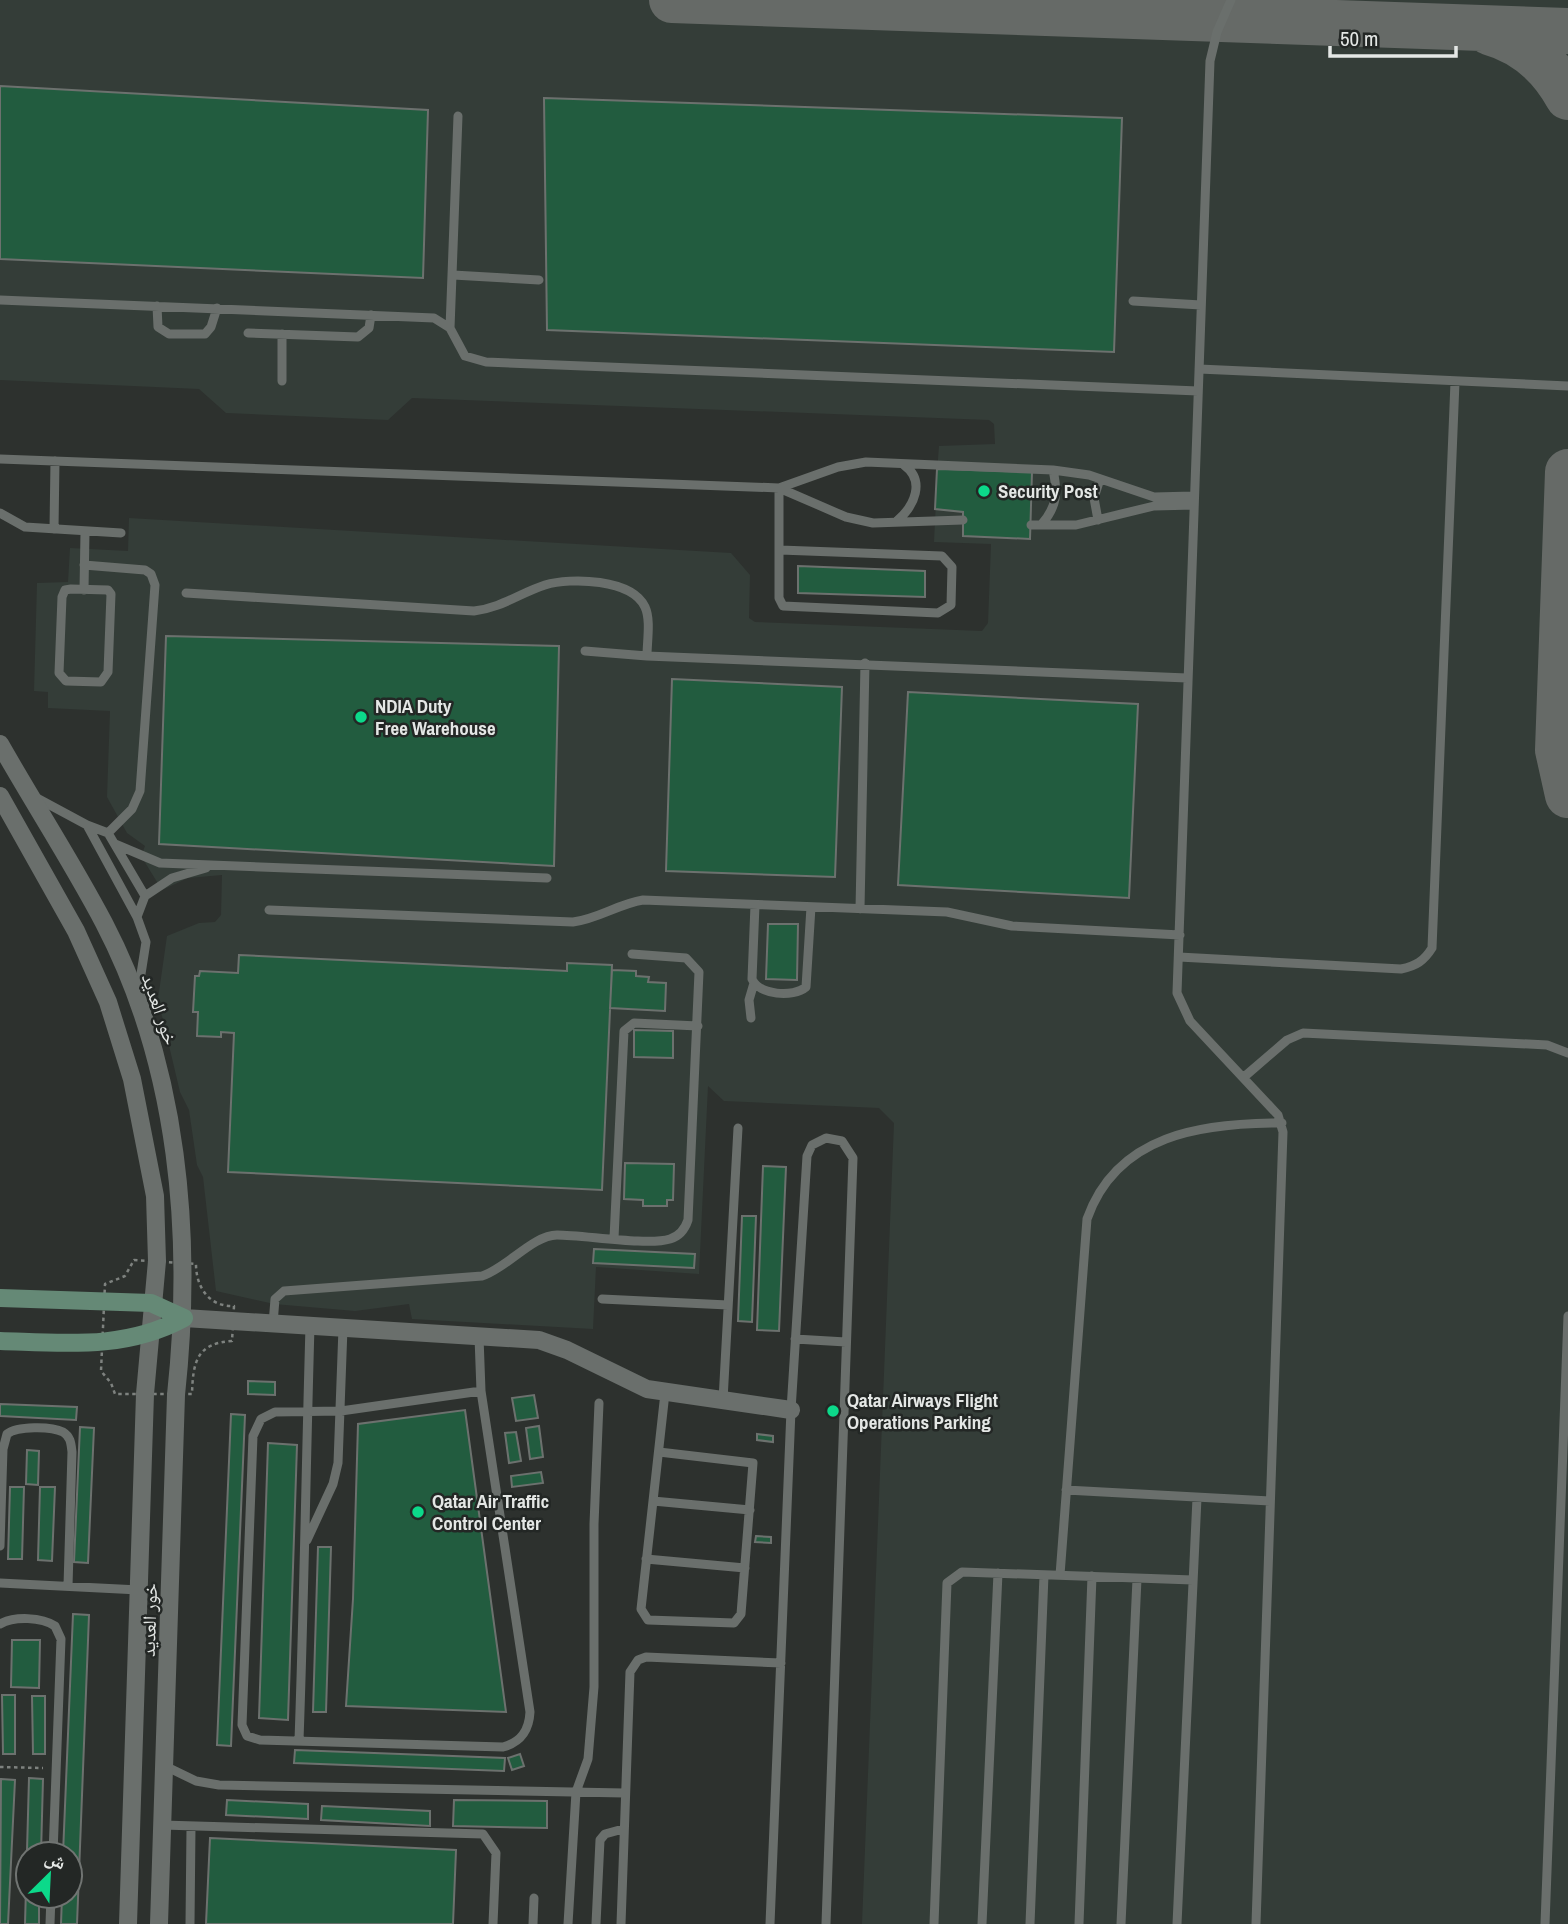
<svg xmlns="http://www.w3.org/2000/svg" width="1568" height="1924" font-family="'Archivo Narrow','Noto Naskh Arabic',sans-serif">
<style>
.built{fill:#343d38}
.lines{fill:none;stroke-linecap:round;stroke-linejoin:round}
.taxiway{stroke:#666a67;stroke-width:46}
.building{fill:#225c3f;stroke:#6c716e;stroke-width:2}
.path{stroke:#7e827f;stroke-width:2.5;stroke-dasharray:3.5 3.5;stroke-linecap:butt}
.service{stroke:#6a6f6c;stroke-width:9}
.minor{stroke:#6a6f6c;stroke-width:18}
.secondary{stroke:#658976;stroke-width:18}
.poi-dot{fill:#0cd98a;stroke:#232725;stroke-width:2.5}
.labels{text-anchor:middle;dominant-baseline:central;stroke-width:5;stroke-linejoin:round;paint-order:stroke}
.poi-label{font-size:19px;font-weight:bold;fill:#e4e7e5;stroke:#232725;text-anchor:start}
.street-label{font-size:19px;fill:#e4e7e5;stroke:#232725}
</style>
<rect width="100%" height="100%" fill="#2d312e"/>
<path class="built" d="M0 0H1568V1924H862L894 1123 879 1108 724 1101 708 1086 699 1274 596 1267 593 1329 412 1319 409 1304 355 1311 274 1304 216 1291 203 1177 197 1165 189 1110 180 1092 158 999 167 936 199 923 215 922 221 915 222 875 188 878 162 890 141 856 145 846 127 833 107 797 110 711 48 708V692L34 691 37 583 68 582 70 548 128 551 129 518 731 553 750 575 749 618 755 622 982 631 988 623 991 544 934 542 938 459 939 446 995 444 994 424 989 420 412 398 388 420 226 413 199 389 0 380Z"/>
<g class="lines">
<path class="taxiway" d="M672 0 1568 31
M1489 32C1525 42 1550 64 1568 97
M1568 472 1558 750 1568 795"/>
</g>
<path class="building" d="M0 86 428 110 423 278 0 259Z
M544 98 1122 118 1114 352 547 330Z
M937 469 1032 472 1030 539 963 536V512L935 509Z
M798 566 925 571V597L798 593Z
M166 636 559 646 554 866 159 844Z
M672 679 842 687 835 877 666 871Z
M908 692 1138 704 1129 898 898 885Z
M768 924H798L797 980 766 979Z
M239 955 567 971V963L612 965 602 1190 228 1172 234 1033 221 1032V1037L197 1036 198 1012H193L195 976H199L200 971 238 973Z
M612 970 636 971V976L649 977 648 982 666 983 665 1011 610 1008Z
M634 1030 673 1031V1058L634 1057Z
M625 1163 674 1164 673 1200H667V1206H643V1200L624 1199Z
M763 1166 786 1167 779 1331 757 1330Z
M742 1216H756L752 1322 738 1321Z
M594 1249 695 1254 694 1268 593 1263Z
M248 1381 275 1382V1395L248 1394Z
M534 1395 538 1418 516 1421 512 1398Z
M0 1404 77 1407 76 1420 0 1416Z
M465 1410 506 1712 346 1706 353 1599 358 1424Z
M231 1414 245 1415 231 1746 217 1745Z
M539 1426 543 1457 530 1459 526 1428Z
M80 1427 94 1428 88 1563 74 1562Z
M516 1432 521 1461 509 1463 505 1433Z
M757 1434 773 1436V1442L757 1440Z
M268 1443 297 1445 288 1720 259 1718Z
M27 1450 39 1451 38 1485 26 1484Z
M541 1472 543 1483 512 1487 511 1476Z
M10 1487H24L22 1559H8Z
M40 1487H55L52 1561 38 1560Z
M756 1536 771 1537V1543L755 1542Z
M318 1547H331L326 1712H313Z
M73 1614 89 1615 77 1924H61L62 1896H70V1854H63Z
M12 1640H40L39 1688 11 1687Z
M2 1695H15V1754H3Z
M32 1696H45V1754H33Z
M295 1750 505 1758 504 1771 294 1763Z
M520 1754 524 1766 512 1770 508 1758Z
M29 1778 43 1779 41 1854H28V1896H39V1924H25Z
M1 1779 15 1780 8 1924H0Z
M227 1800 308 1804V1819L226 1815Z
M454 1800 547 1801V1828L453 1826Z
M322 1806 430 1811V1826L321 1820Z
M210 1838 456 1850 453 1924H206Z"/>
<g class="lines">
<path class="path" d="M134 1260 196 1264C196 1287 209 1307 234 1306L232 1341C196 1343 193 1363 192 1394H115L111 1383 101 1371 105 1284 125 1276Z
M0 1767 43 1768"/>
<path class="service" d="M1231 0 1217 32 1210 61 1177 993 1190 1021 1278 1115 1283 1132 1256 1924
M453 275 539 280
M0 300 434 318 450 328 465 356 486 362 1198 391
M1133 301 1201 305
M157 306 158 327 169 334H205L211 327 217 308
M450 328 458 116
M248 333 358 337 369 328 371 315
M1199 369 1568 386
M282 381V334
M0 459 779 488 838 467 866 462 1053 470 1089 475 1154 497 1193 496
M779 488V598L783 606 938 613 951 605 952 567 942 556 780 550
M779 488 846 517 873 523 963 520
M0 513 25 527 121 533
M898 520C914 506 926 481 904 465
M1098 520 1094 498 1100 479
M1031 525H1076L1154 506 1194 505
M1041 525C1057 507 1058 493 1053 470
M54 529 55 461
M84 565 145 570 151 574 155 585 140 791 132 809 108 833
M71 589 108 590 111 594 108 672 101 682 66 681 59 673 62 597 65 590Z
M84 590 85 532
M186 593 474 611C501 608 520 593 545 585 571 577 632 579 645 607 651 620 647 641 647 656L1187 678
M585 651 647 656
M35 797 87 825 108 833 145 896 137 917 146 942 138 993
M87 825 137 917
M115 844 160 863 547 878
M145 896 172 878 206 868
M755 905 752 979C759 995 793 998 806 987L811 907
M860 909 865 663
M269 910 573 922C598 919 618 904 643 900L947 912 1012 926 1180 935
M1179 957 1401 969C1416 966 1424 961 1432 948L1455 382
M751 1018 749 1000 754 983
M1244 1077 1287 1040 1303 1033 1547 1045 1568 1053
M614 1238 624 1031 634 1023 698 1026
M602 1299 728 1305
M273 1324 275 1299 284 1291 482 1276C507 1268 533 1235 557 1235 584 1235 648 1246 670 1239 680 1236 685 1229 688 1220L699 972 686 958 632 954
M479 1337 481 1391 530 1712C529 1731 521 1742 503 1747L260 1740 247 1736 242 1725 253 1436 261 1419 275 1412 341 1411 481 1391
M795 1339 846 1342
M723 1400 738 1128
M659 1452 753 1463 741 1614 734 1623 648 1620 641 1609 665 1393
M1066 1490 1270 1501
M653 1501 750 1510
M307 1540 333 1484 338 1463 343 1328
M0 1546 3 1449 7 1434C17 1426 51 1426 63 1432 71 1437 71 1444 72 1452L68 1586
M646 1559 745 1568
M1060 1575 1087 1219C1117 1134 1202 1123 1282 1123
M0 1583 139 1590
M0 1624C14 1616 42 1617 55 1626L61 1639 53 1854
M299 1740C304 1602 306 1464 310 1326
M165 1766 196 1781 219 1785 624 1793
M162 1825 483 1834 496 1853 493 1924
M50 1924 51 1896
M190 1924 191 1827
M533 1924 534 1898
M568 1924 576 1792 588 1759 594 1687V1524L599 1403
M596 1924 600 1840 605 1834 623 1829
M621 1924 630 1672 638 1660 646 1657 781 1663
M770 1924 791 1410 807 1156 812 1145 826 1138 842 1141 853 1158 826 1924
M934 1924 947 1583 962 1572 1193 1580
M982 1924 998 1573
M1030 1924 1044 1575
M1079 1924 1092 1576
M1121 1924 1137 1579
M1177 1924 1197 1498
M1545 1924 1568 1316"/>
<path class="minor" d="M0 744C34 804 72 862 104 923 179 1067 193 1236 176 1395L159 1924
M0 796 76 931 108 1002 132 1079 155 1196 157 1261 145 1394 128 1924
M184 1318 539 1340 567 1350 647 1389 791 1410"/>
<path class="secondary" d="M0 1298 151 1303 184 1318
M0 1341C65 1343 125 1350 184 1318"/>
</g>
<g class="poi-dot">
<circle cx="984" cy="491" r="7"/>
<circle cx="361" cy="717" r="7"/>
<circle cx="833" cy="1411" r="7"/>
<circle cx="418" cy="1512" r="7"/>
</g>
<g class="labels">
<g class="poi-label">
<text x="998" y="491">Security Post</text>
<text x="375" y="706">NDIA Duty<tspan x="375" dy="22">Free Warehouse</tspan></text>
<text x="847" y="1400">Qatar Airways Flight<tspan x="847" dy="22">Operations Parking</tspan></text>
<text x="432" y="1501">Qatar Air Traffic<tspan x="432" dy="22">Control Center</tspan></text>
</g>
<g class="street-label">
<text transform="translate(160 1009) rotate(71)">خور العديد</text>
<text transform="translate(149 1620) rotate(-88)">خور العديد</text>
</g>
</g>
<g transform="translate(49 1875) rotate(24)"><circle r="33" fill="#232725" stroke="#707472" stroke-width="2"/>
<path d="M0-5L12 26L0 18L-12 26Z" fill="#0cd98a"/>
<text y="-10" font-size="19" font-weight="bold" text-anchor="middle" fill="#e4e7e5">ش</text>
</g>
<path d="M1330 46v10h126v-10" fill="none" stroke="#e4e7e5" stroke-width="3.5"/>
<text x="1340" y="46" font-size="21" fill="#e4e7e5" stroke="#232725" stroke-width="5" paint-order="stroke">50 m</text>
</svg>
